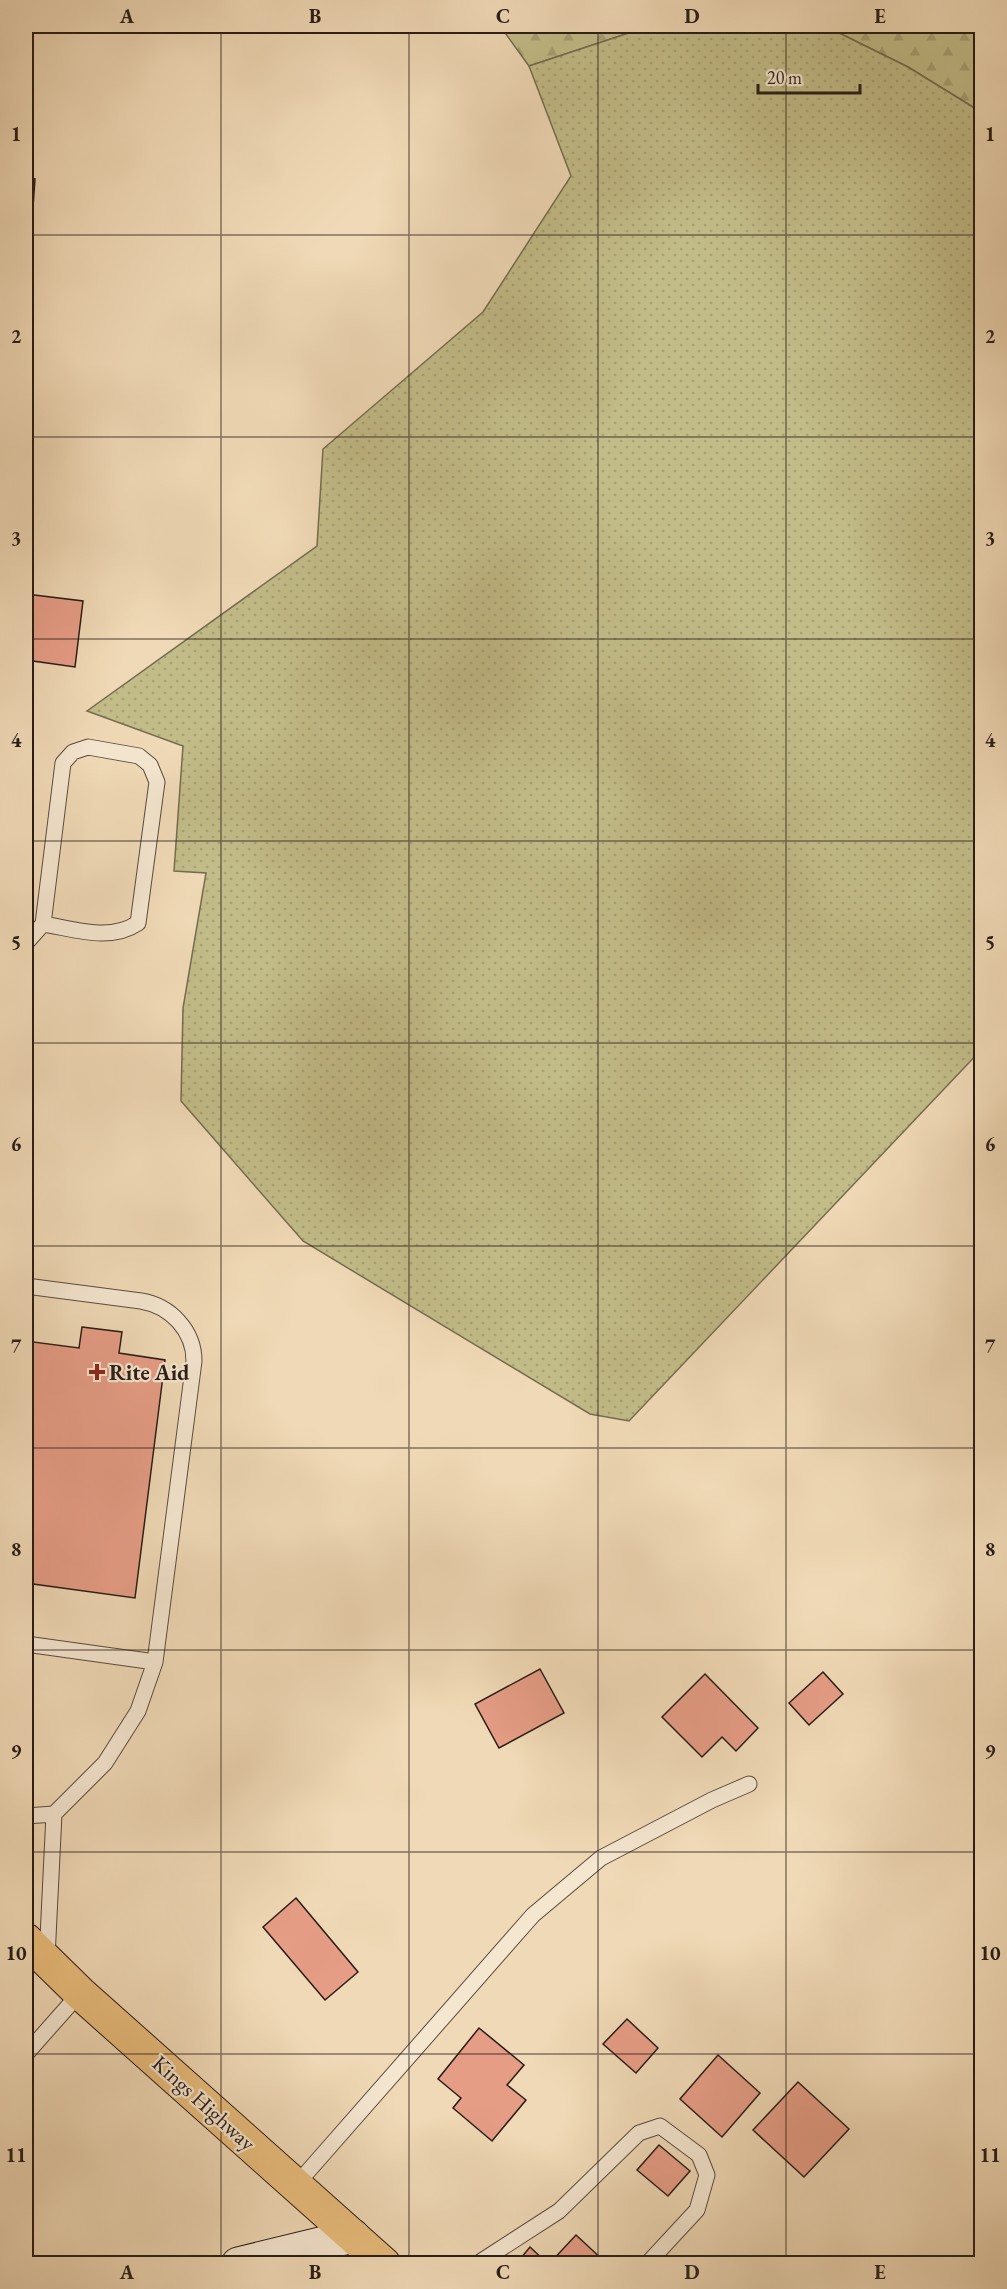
<svg xmlns="http://www.w3.org/2000/svg" width="1007" height="2289" font-family="'EB Garamond',serif">
<style>
.forest{fill:url(#forest-firs);stroke:#756c50;stroke-width:1.5}
.park{fill:url(#park-dots);stroke:#756c50;stroke-width:1.5}
.building{fill:#e69d86;stroke:#281c17;stroke-width:1.5}
.lines{fill:none;stroke-linecap:round;stroke-linejoin:round}
.lane-casing{stroke:#5a4b3f;stroke-width:17}
.secondary-casing{stroke:#281c17;stroke-width:35}
.primary-casing{stroke:#281c17;stroke-width:35}
.lane{stroke:#f5e6d0;stroke-width:15}
.secondary{stroke:#f5e6d0;stroke-width:33}
.primary{stroke:#e8bc7b;stroke-width:33}
.grid{fill:none;stroke:#281c17;stroke-width:1.5;stroke-opacity:0.55}
.poi-dot{fill:#8f2418;stroke:#f5e6d0;stroke-width:2}
.labels{text-anchor:middle;dominant-baseline:central;stroke-width:4.5;stroke-linejoin:round;paint-order:stroke}
.poi-label{font-size:22px;font-weight:bold;fill:#281c17;stroke:#f5e6d0;text-anchor:start}
.street-label{font-size:22px;fill:#281c17;stroke:#f5e6d0}
.neatline{fill:none;stroke:#281c17;stroke-width:2}
.grid-label{font-size:20px;text-anchor:middle;font-weight:bold;fill:#281c17}
</style>
<defs>
<pattern id="forest-firs" width="22" height="20" patternUnits="userSpaceOnUse" patternTransform="scale(1.5)"><rect width="22" height="20" fill="#c2bc88"/><path d="M5 1l3.5 6h-7zM16 11l3.5 6h-7z" fill="#a7a175"/></pattern>
<pattern id="park-dots" width="8" height="8" patternUnits="userSpaceOnUse" patternTransform="scale(1.5)"><rect width="8" height="8" fill="#c2bc88"/><path d="M2 2h.1M6 6h.1" fill="none" stroke="#a7a175" stroke-width="1.8" stroke-linecap="round"/></pattern>
</defs>
<rect width="100%" height="100%" fill="#f0d9b6"/>
<filter id="stains"><feTurbulence type="fractalNoise" baseFrequency=".00333" numOctaves="4"/><feColorMatrix values="0 0 0 0 .2 0 0 0 0 .09 0 0 0 0 .02 0 0 0 .5 -.17"/></filter>
<radialGradient id="worn" r=".72"><stop offset=".6" stop-color="#630" stop-opacity="0"/><stop offset="1" stop-color="#630" stop-opacity=".3"/></radialGradient>
<path class="forest" d="M500 26H650L529 66Z
M825 26H981V112L908 67Z"/>
<path class="park" d="M650 26H825L908 67 981 112 982 1049 629 1421 590 1414 303 1241 181 1101 183 1008 206 873 174 871 183 746 87 711 317 546 323 449 483 312 571 176 529 66Z"/>
<path class="building" d="M26 178 35 179 32 221 26 220Z
M26 594 83 601 75 667 26 660Z
M82 1327 122 1332 119 1353 165 1360 135 1598 26 1583V1341L79 1348Z
M540 1669 564 1713 499 1748 475 1704Z
M823 1672 843 1694 809 1725 789 1703Z
M705 1674 758 1728 736 1751 722 1737 702 1757 662 1717Z
M296 1898 358 1972 325 2000 263 1927Z
M627 2019 658 2048 636 2073 603 2044Z
M479 2028 524 2065 507 2085 526 2100 492 2141 453 2108 461 2098 438 2079Z
M718 2055 760 2093 722 2137 680 2099Z
M798 2082 849 2129 804 2177 753 2130Z
M659 2145 690 2171 668 2196 637 2170Z
M576 2235 604 2261 601 2264H549Z
M530 2247 548 2264H516Z"/>
<g class="lines">
<defs>
<path id="lane" d="M26 943 43 924 63 763 73 752 88 747 139 756 150 765 157 782 138 923C110 942 75 929 43 924
M26 1286 141 1301C171 1306 194 1331 194 1361L155 1662 138 1711 105 1763 54 1814 26 1816
M26 1644 155 1662
M47 1958 54 1814
M26 2054 80 1993
M296 2185 533 1915 601 1858 712 1800 749 1784
M477 2264 559 2211 639 2133 660 2126 699 2155 707 2175 697 2210 647 2264"/>
<path id="secondary" d="M238 2264 353 2236"/>
<path id="primary" d="M26 1940 80 1993 384 2264"/>
</defs>
<use href="#lane" class="lane-casing"/>
<use href="#secondary" class="secondary-casing"/>
<use href="#primary" class="primary-casing"/>
<use href="#lane" class="lane"/>
<use href="#secondary" class="secondary"/>
<use href="#primary" class="primary"/>
</g>
<path class="grid" d="M221 26V2264M409 26V2264M598 26V2264M786 26V2264M26 235H982M26 437H982M26 639H982M26 841H982M26 1043H982M26 1246H982M26 1448H982M26 1650H982M26 1852H982M26 2054H982"/>
<path class="poi-dot" d="M94 1363h6v6h6v6h-6v6h-6v-6h-6v-6h6z"/>
<g class="labels">
<g class="poi-label">
<text x="109" y="1372">Rite Aid</text>
</g>
<g class="street-label">
<text transform="translate(204 2103) rotate(42)">Kings Highway</text>
</g>
</g>
<rect width="1007" height="2289" fill="none" stroke="#f0d9b6" stroke-width="66"/>
<path d="M758 84v9h102v-9" fill="none" stroke="#281c17" stroke-width="3"/>
<text x="767" y="84" font-size="18" fill="#281c17" stroke="#f5e6d0" stroke-width="4.5" paint-order="stroke">20 m</text>
<rect x="33" y="33" width="941" height="2223" class="neatline"/>
<g class="grid-label">
<text x="127" y="23">A</text>
<text x="315" y="23">B</text>
<text x="503" y="23">C</text>
<text x="692" y="23">D</text>
<text x="880" y="23">E</text>
<text x="16" y="141">1</text>
<text x="990" y="141">1</text>
<text x="16" y="343">2</text>
<text x="990" y="343">2</text>
<text x="16" y="545">3</text>
<text x="990" y="545">3</text>
<text x="16" y="747">4</text>
<text x="990" y="747">4</text>
<text x="16" y="949">5</text>
<text x="990" y="949">5</text>
<text x="16" y="1151">6</text>
<text x="990" y="1151">6</text>
<text x="16" y="1353">7</text>
<text x="990" y="1353">7</text>
<text x="16" y="1556">8</text>
<text x="990" y="1556">8</text>
<text x="16" y="1758">9</text>
<text x="990" y="1758">9</text>
<text x="16" y="1960">10</text>
<text x="990" y="1960">10</text>
<text x="16" y="2162">11</text>
<text x="990" y="2162">11</text>
<text x="127" y="2279">A</text>
<text x="315" y="2279">B</text>
<text x="503" y="2279">C</text>
<text x="692" y="2279">D</text>
<text x="880" y="2279">E</text>
</g>
<rect width="100%" height="100%" filter="url(#stains)"/>
<rect width="100%" height="100%" fill="url(#worn)"/>
</svg>
